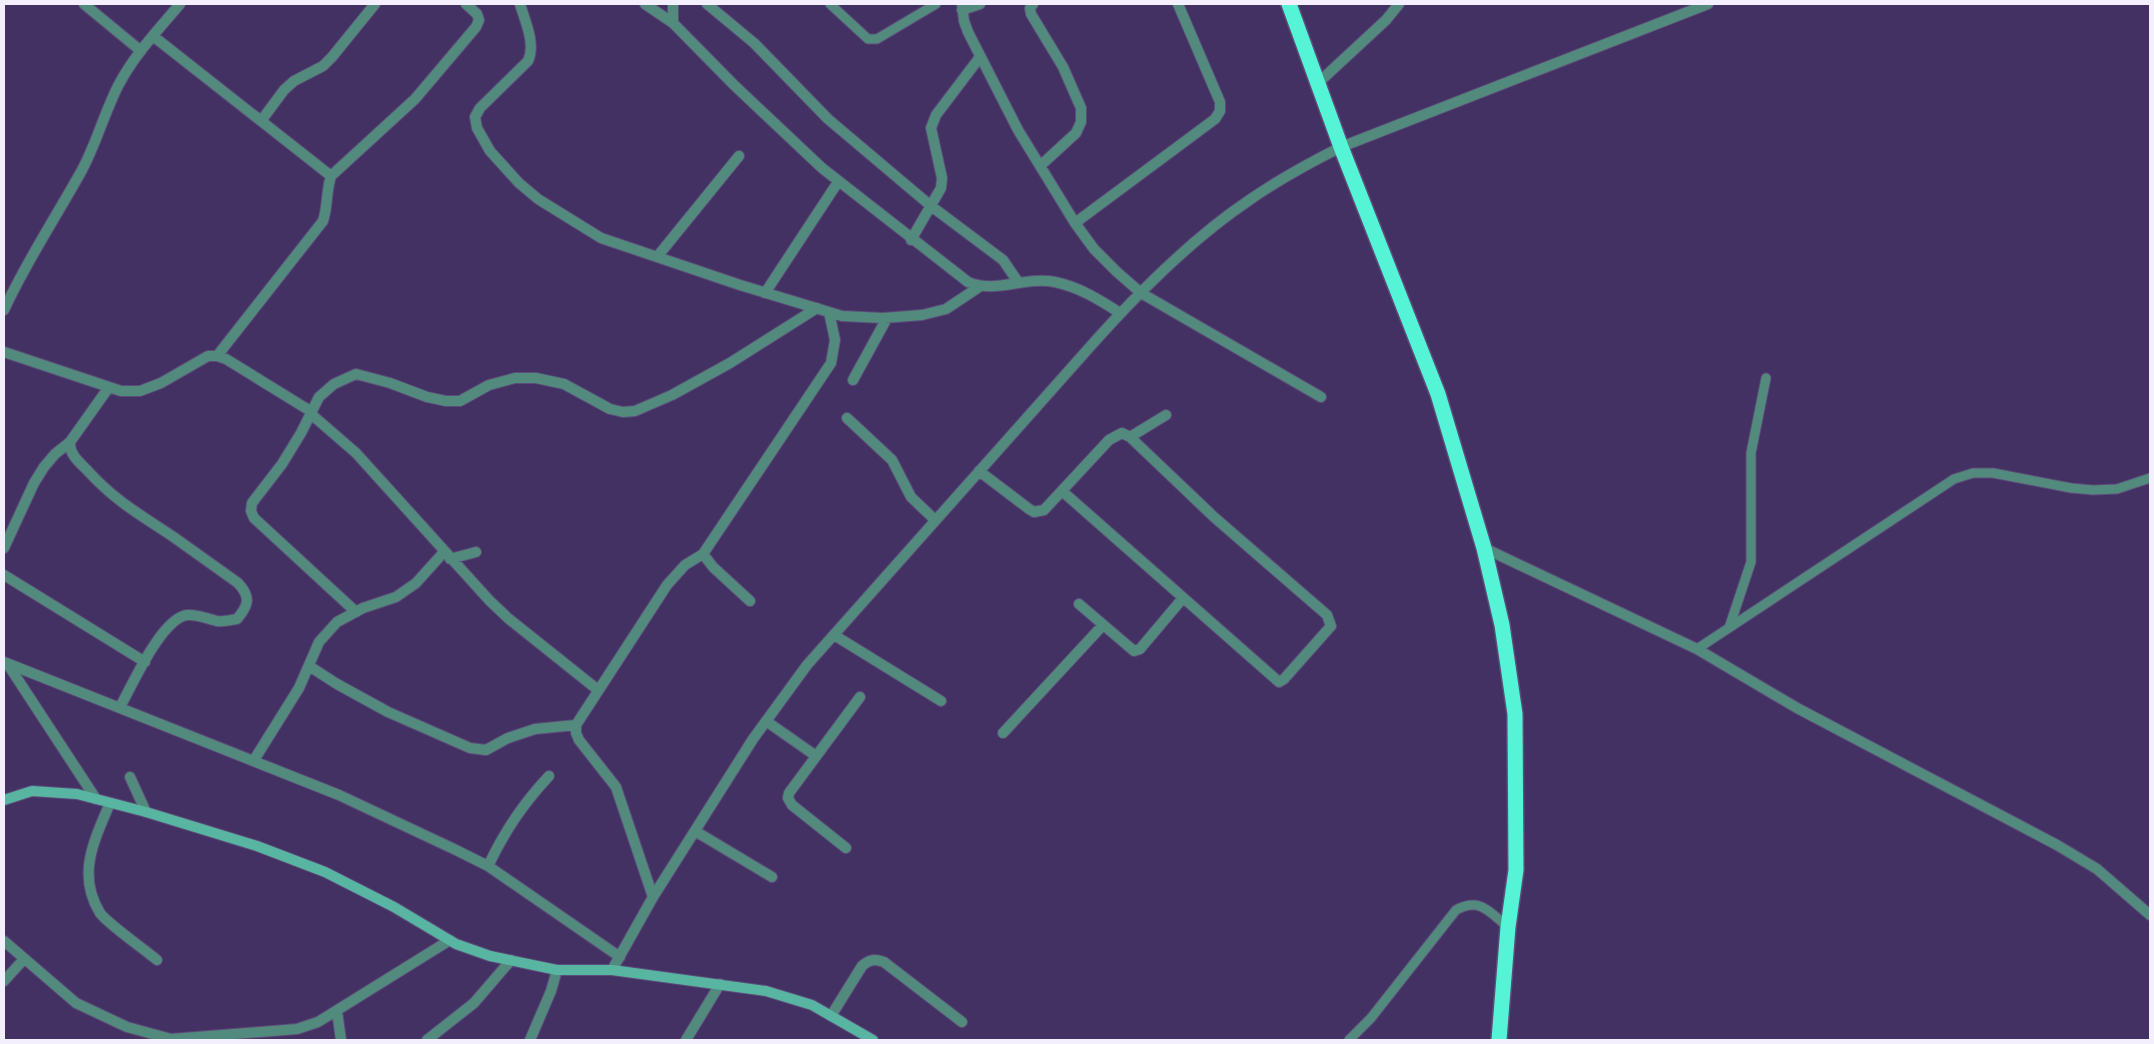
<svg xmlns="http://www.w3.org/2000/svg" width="2154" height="1044" font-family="Mulish,sans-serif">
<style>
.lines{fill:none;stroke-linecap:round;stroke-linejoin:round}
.lane-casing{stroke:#5c4c79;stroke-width:11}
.street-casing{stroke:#5c4c79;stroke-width:12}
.secondary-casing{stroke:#5c4c79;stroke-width:12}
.highway-casing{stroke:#5c4c79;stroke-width:18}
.lane{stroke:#538a7e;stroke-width:9}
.street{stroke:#538a7e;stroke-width:10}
.secondary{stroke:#58b5a2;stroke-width:10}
.highway{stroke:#55f4d7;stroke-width:15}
</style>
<rect width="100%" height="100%" fill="#433164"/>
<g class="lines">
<defs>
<path id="lane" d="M830 4 868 39H877L936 4
M1729 628 1751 562V453L1766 378
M1697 649 1954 479 1973 473H1993L2071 488 2093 490 2117 489 2150 478
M1349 1040 1371 1018 1456 910C1481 897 1489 912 1508 927"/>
<path id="street" d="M84 4 141 51
M520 4C525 21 536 44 528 61L480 108 475 117 477 128 490 151 519 183 538 199 601 238 740 285 842 316 883 318 922 315 946 309 979 287
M645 4 673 23 734 85 822 168 968 282C995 294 1025 276 1055 282 1079 287 1100 300 1120 313
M673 4V23
M707 4 754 43 828 119 931 206 1003 260 1018 282
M962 4 964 21 968 32 1018 130 1075 223 1094 249 1117 272 1141 293 1321 397
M1033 4 1030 8 1031 14 1063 67 1081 108V122L1076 133 1040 166
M962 10 980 4
M153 36 331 176
M1318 83 1386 20 1399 4
M261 121 284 90 294 81 323 66 332 57 375 4
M1075 223 1215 119 1220 111V102L1178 4
M911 240 941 188 942 178 931 128 936 115 980 57
M657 257 739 156
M765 293 838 182
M4 310C26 262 56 217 82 170 96 144 104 114 118 86 134 55 158 30 180 4
M4 352 121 391H140L161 383 208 356H217L226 359 312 412
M217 356 323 221C328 206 326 191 331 176L415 99 476 27 479 20 477 14 466 4
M853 380 887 318
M109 387 70 442C69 454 79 462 87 470 116 502 141 515 175 538 196 553 217 568 238 583 251 597 249 605 237 619 231 620 223 622 217 621 207 619 198 614 187 615 161 619 133 684 120 707
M311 414 356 453 489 600 509 619 598 690
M847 418 892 460 911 497 935 520
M1130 437 1166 415
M979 471 1029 509 1034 512 1044 510 1109 440 1122 433 1130 437 1214 517 1327 615 1331 626 1284 679 1279 682 1062 491
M4 548 34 483 44 467 55 454 70 442
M1484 548 1697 649 1797 708 2057 845 2097 869 2150 915
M703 554 713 567 750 601
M450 559 476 552
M4 575 145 662
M1079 604 1134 651 1140 649 1183 598
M356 612 254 518 251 511 252 503 282 464 301 433 319 397 334 384 356 374 390 383 427 397 446 401H460L489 385 515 378H536L564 384 610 409 623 412 635 411 672 395 730 363 817 308
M834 635 941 701
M4 662 339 795 456 850 488 866 620 957
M7 663 96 799
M309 666 337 684 388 712 470 748 486 750 508 738 535 729 576 725
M766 721 816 756
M1003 733 1103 625
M254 760 299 688 319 642 337 622 363 608 396 597 416 583 444 552
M130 777 146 812
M110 803C95 839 76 874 100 913 108 924 144 949 157 960
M695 831 772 877
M846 848 792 805 788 798 789 793 860 697
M488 866C505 831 522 805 549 776
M653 897 616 787 579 740 576 733V725L667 585 685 565 703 554 831 363 835 340 829 312
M4 941 76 1003 127 1027 171 1039 297 1029 318 1022 450 940
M612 970 653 897 753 739 807 665 1088 349C1135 296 1190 240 1248 201 1278 180 1309 163 1341 147L1708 4
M4 981 24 959
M337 1011 341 1040
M831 1016 862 966C870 959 875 959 884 962L962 1022
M427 1040 474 1003 511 960
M530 1040 551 991 557 970
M686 1040 720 984"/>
<path id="secondary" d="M4 800 32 791 77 794 146 812 257 846 325 872 394 907 456 944 490 956 557 970H612L766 991 812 1005 873 1040"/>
<path id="highway" d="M1289 4 1341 147 1438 394 1484 548 1502 625 1515 714 1516 870 1508 927 1499 1040"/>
</defs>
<use href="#lane" class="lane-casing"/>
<use href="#street" class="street-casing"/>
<use href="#secondary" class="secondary-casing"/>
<use href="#highway" class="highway-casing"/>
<use href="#lane" class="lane"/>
<use href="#street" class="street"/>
<use href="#secondary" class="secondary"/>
<use href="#highway" class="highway"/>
</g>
<rect width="2154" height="1044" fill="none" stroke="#f3effc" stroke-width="10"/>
</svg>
